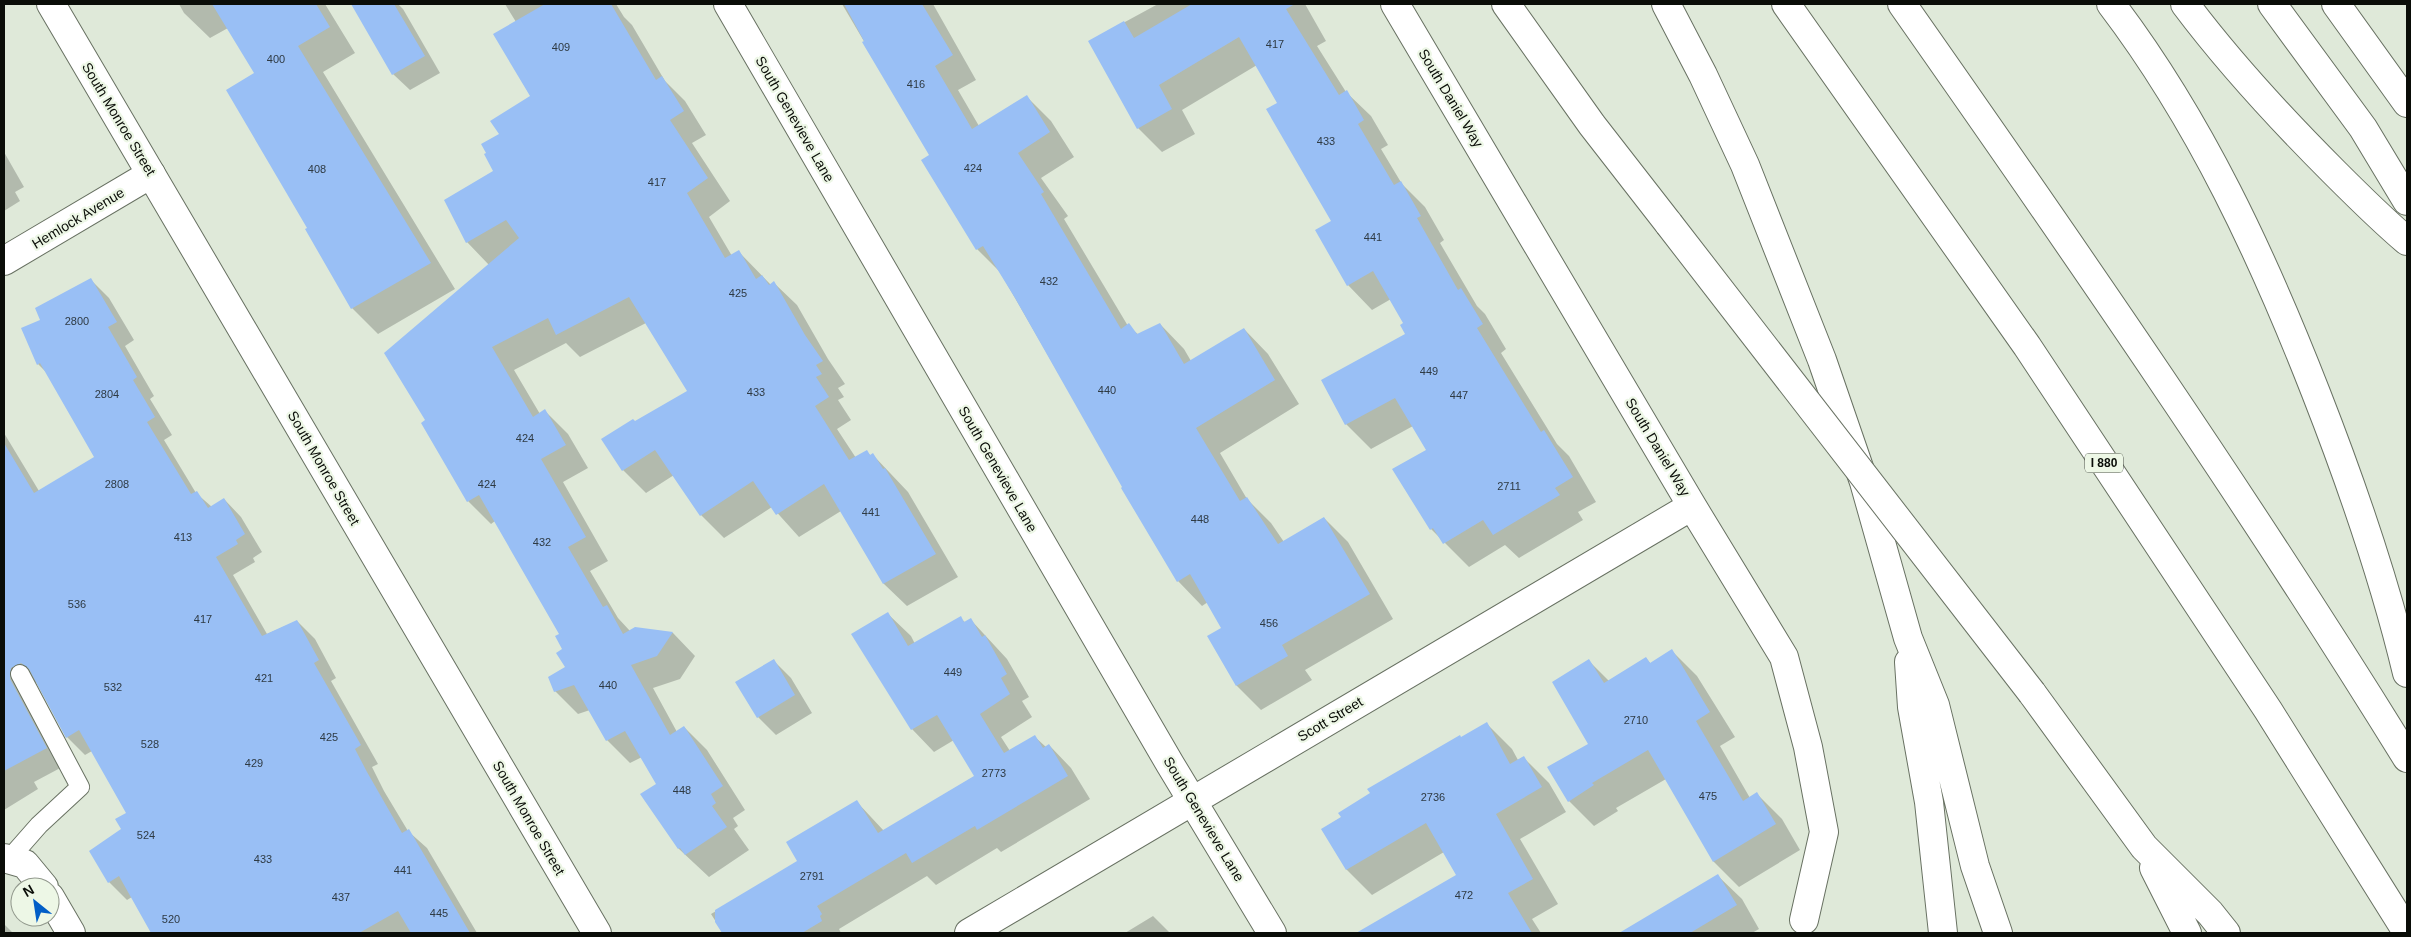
<svg xmlns="http://www.w3.org/2000/svg" width="2411" height="937" font-family="Arial,sans-serif">
<style>
.shadow{fill:#0003}
.building{fill:#99bff5}
.lines{fill:none;stroke-linecap:round;stroke-linejoin:round}
.service-casing{stroke:#687162;stroke-width:20}
.minor-casing{stroke:#687162;stroke-width:30}
.secondary-casing{stroke:#687162;stroke-width:30}
.motorway-casing{stroke:#687162;stroke-width:30}
.service{stroke:#fff;stroke-width:18}
.minor{stroke:#fff;stroke-width:28}
.secondary{stroke:#fff;stroke-width:28}
.motorway{stroke:#fff;stroke-width:28}
.motorway-bridge-casing{stroke:#687162;stroke-width:30;stroke-linecap:butt}
.motorway-bridge{stroke:#fff;stroke-width:28}
.labels{text-anchor:middle;dominant-baseline:central;stroke-width:4.5;stroke-linejoin:round;paint-order:stroke}
.number-label{font-size:11px;fill:#2e3a43}
.shield{fill:#edf7e6;stroke:#4e534b;stroke-width:1}
.shield-label{font-size:12px;font-weight:bold;fill:#0a0d08}
.street-label{font-size:14px;fill:#0a0d08;stroke:#edf7e6}
</style>
<rect width="100%" height="100%" fill="#dfe9d9"/>
<path class="shadow" d="M179 4H232L236 10 246 4H325L355 53 323 72 455 289 378 334 352 308 307 230 309 228 255 73 228 28 210 38 184 13Z
M352 4H398L403 9 440 73 410 90 393 74Z
M505 4H616L624 17 632 25 665 81 685 101 706 135 692 143 730 201 709 217 732 256 739 252 771 285 774 283 797 305 828 359 845 384 838 388 844 397 838 400 851 420 837 429 856 458 867 452 871 456 873 455 908 492 958 577 907 606 884 584 841 511 799 537 772 507 724 538 701 515 674 475 646 493 623 470 635 423 689 392 646 323 580 357 566 343 514 370 540 414 545 411 568 434 588 468 563 482 608 561 590 571 618 618 630 631 635 628 673 633 695 656 680 679 653 688 677 732 684 727 707 750 745 810 733 818 738 826 734 829 749 850 709 877 679 849 657 784 642 757 630 763 607 740 590 710 578 714 555 691 566 668 560 634 495 521 491 524 468 501 427 420 489 265 467 242 495 171 500 135 532 97 516 22Z
M842 4H933L976 80 958 90 979 126 1027 97 1051 121 1074 157 1041 178 1068 216 1064 219 1128 326 1139 335 1160 324 1184 349 1191 361 1244 329 1268 354 1299 404 1220 453 1247 499 1271 523 1284 542 1324 518 1348 542 1393 619 1305 670 1312 680 1261 710 1237 686 1223 628 1208 602 1202 606 1178 581 1122 488 1124 487 1000 272 977 249 923 160 931 155Z
M1158 4H1305L1326 41 1317 46 1346 92 1371 116 1388 145 1381 149 1402 184 1425 207 1444 240 1440 243 1477 306 1485 314 1506 349 1501 353 1557 444 1569 456 1596 502 1578 512 1583 520 1519 558 1505 545 1469 567 1431 529 1428 451 1413 426 1371 449 1346 424 1407 334 1405 324 1391 299 1372 310 1348 285 1333 221 1279 103 1257 65 1182 110 1195 134 1162 152 1138 128 1090 41Z
M4 152 24 187 15 192 20 201 4 211Z
M91 280 109 298 134 340 125 346 154 396 150 399 172 435 164 440 196 493 212 507 224 499 241 517 262 552 253 558 255 562 233 575 267 634 297 621 315 639 336 678 331 681 378 764 372 767 384 791 408 831 427 848 477 933H153L132 897 127 900 109 882 128 813 92 751 85 755 67 737 36 682 29 686 64 766 34 782 38 789 4 810V433L39 491 96 457 47 373 38 364 42 320Z
M888 614 911 636 915 644 960 618 966 623 971 620 1007 659 1029 697 1022 701 1032 717 1001 737 1010 751 1035 737 1046 747 1049 745 1071 768 1090 799 1001 852 997 848 936 885 927 876 839 929 841 933H723L711 914 799 862 857 802 884 831 975 776 954 740 934 752 912 729Z
M1672 651 1697 676 1735 737 1720 746 1750 798 1757 794 1782 819 1800 850 1739 887 1714 862 1666 779 1616 808 1618 811 1594 826 1569 801 1590 744 1589 661 1609 681 1646 658 1651 664Z
M773 660 791 678 812 713 776 735 758 717Z
M1487 724 1512 749 1518 760 1523 757 1549 783 1566 812 1520 839 1558 904 1532 919 1541 933H1388L1380 921 1458 876 1444 852 1372 895 1347 870 1323 829Z
M1718 876 1742 899 1759 929 1752 933H1641L1636 925Z
M1153 916 1170 933H1125Z
M4 924 13 933H4Z"/>
<path class="building" d="M212 4H316L330 27 298 46 431 263 351 309 305 229 307 228 226 90 254 73Z
M351 4H394L425 56 392 75Z
M545 4H611L656 80 662 76 684 111 670 120 708 178 687 193 725 258 739 250 756 279 762 275 769 285 774 281 805 335 823 361 816 365 822 374 816 377 829 397 815 406 849 460 867 450 870 455 873 453 883 469 885 468 936 554 883 584 824 484 776 515 753 481 700 516 655 450 622 471 601 439 633 419 635 421 687 391 629 297 556 335 548 318 492 347 533 417 545 409 566 445 541 459 586 537 568 547 603 607 607 605 623 634 635 627 673 632 657 656 631 665 670 735 684 726 723 786 711 794 716 803 712 806 727 827 685 855 680 848 678 849 640 794 656 784 625 731 606 741 574 685 554 692 548 677 565 667 556 653 562 649 555 636 559 634 479 495 467 502 421 423 425 420 384 353 519 238 506 220 466 243 444 200 493 171 484 154 486 153 481 144 499 134 490 121 530 96 493 34Z
M844 4H922L953 55 935 66 972 129 1027 95 1050 132 1018 153 1044 192 1041 194 1121 329 1129 323 1137 334 1160 323 1184 364 1244 328 1275 380 1196 428 1240 501 1247 497 1278 544 1324 517 1370 594 1282 645 1288 656 1236 686 1207 636 1221 628 1190 574 1177 582 1121 488 1122 487 1015 298 983 246 976 250 921 160 929 155 862 42 864 41Z
M1192 4H1295L1286 9 1339 95 1347 90 1364 120 1358 124 1394 185 1401 181 1421 216 1417 218 1458 290 1461 288 1483 324 1477 328 1541 432 1544 430 1573 477 1555 488 1560 495 1493 535 1483 520 1443 544 1433 528 1430 530 1392 469 1426 450 1395 398 1345 425 1321 380 1405 334 1400 325 1403 323 1373 271 1347 286 1315 230 1331 221 1266 109 1277 103 1239 37 1159 85 1172 109 1137 129 1088 41 1124 21 1134 38Z
M91 278 117 322 108 327 137 377 133 380 155 417 147 422 191 494 197 491 208 508 224 498 245 534 236 540 238 544 216 557 262 636 297 620 319 660 314 663 361 745 355 749 367 772 402 833 409 829 470 933H411L398 911 359 933H151L119 876 108 883 89 851 121 829 115 819 126 813 79 730 66 738 29 669 21 663 11 668 10 679 47 748 4 771V443L34 493 94 457 40 363 37 365 21 328 40 320 35 308Z
M888 612 908 646 961 616 964 622 971 618 982 637 985 635 1007 674 1001 678 1010 694 980 714 1004 753 1035 735 1043 748 1049 744 1068 776 977 830 975 826 912 863 906 853 817 906 822 914 820 916 822 921 802 933H722L715 922V910L797 861 786 842 857 800 878 833 974 776 937 715 911 730 851 634Z
M1672 649 1710 712 1696 721 1743 801 1757 792 1776 824 1713 862 1648 750 1592 783 1594 785 1568 802 1547 767 1588 744 1552 682 1589 659 1604 683 1646 657 1650 663Z
M774 659 795 695 757 718 735 682Z
M1487 722 1510 764 1524 756 1542 787 1496 814 1533 879 1508 893 1532 933H1356L1456 875 1426 823 1346 870 1321 829 1341 817 1338 813 1370 793 1367 789 1460 735 1461 737Z
M1718 874 1737 905 1690 933H1619Z"/>
<g class="lines">
<defs>
<path id="service" d="M10 858 39 825 80 787 20 674"/>
<path id="minor" d="M728 4 1170 764 1272 933
M1395 4 1692 506 1784 657 1808 747 1824 832 1804 920
M4 261 151 174
M4 858 25 864 44 887
M50 897 71 933
M969 933 1692 506"/>
<path id="secondary" d="M51 4 597 933"/>
<path id="motorway" d="M1506 4 1592 125 1669 224
M1666 4 1703 75 1745 165 1822 360 1864 482 1908 638 1935 705 1975 866 1998 933
M1786 4 2027 346 2268 710 2407 932
M1902 4C2076 252 2248 501 2407 758
M2111 4C2200 121 2263 257 2316 393 2352 485 2384 577 2407 673
M2185 4C2230 64 2281 119 2335 173 2358 196 2382 220 2407 241
M2272 4 2363 128 2407 201
M2336 4 2407 103
M1909 662 1912 707 1929 802 1943 933
M2032 693 2144 847 2210 913 2226 933
M2154 868 2187 933"/>
</defs>
<use href="#service" class="service-casing"/>
<use href="#minor" class="minor-casing"/>
<use href="#secondary" class="secondary-casing"/>
<use href="#motorway" class="motorway-casing"/>
<use href="#service" class="service"/>
<use href="#minor" class="minor"/>
<use href="#secondary" class="secondary"/>
<use href="#motorway" class="motorway"/>
<defs>
<path id="motorway-bridge" d="M1669 224 2032 693"/>
</defs>
<use href="#motorway-bridge" class="motorway-bridge-casing"/>
<use href="#motorway-bridge" class="motorway-bridge"/>
</g>
<g class="labels">
<g class="number-label">
<text x="1275" y="44">417</text>
<text x="561" y="47">409</text>
<text x="276" y="59">400</text>
<text x="916" y="84">416</text>
<text x="1326" y="141">433</text>
<text x="973" y="168">424</text>
<text x="317" y="169">408</text>
<text x="657" y="182">417</text>
<text x="1373" y="237">441</text>
<text x="1049" y="281">432</text>
<text x="738" y="293">425</text>
<text x="77" y="321">2800</text>
<text x="1429" y="371">449</text>
<text x="1107" y="390">440</text>
<text x="756" y="392">433</text>
<text x="107" y="394">2804</text>
<text x="1459" y="395">447</text>
<text x="525" y="438">424</text>
<text x="117" y="484">2808</text>
<text x="487" y="484">424</text>
<text x="1509" y="486">2711</text>
<text x="871" y="512">441</text>
<text x="1200" y="519">448</text>
<text x="183" y="537">413</text>
<text x="542" y="542">432</text>
<text x="77" y="604">536</text>
<text x="203" y="619">417</text>
<text x="1269" y="623">456</text>
<text x="953" y="672">449</text>
<text x="264" y="678">421</text>
<text x="608" y="685">440</text>
<text x="113" y="687">532</text>
<text x="1636" y="720">2710</text>
<text x="329" y="737">425</text>
<text x="150" y="744">528</text>
<text x="254" y="763">429</text>
<text x="994" y="773">2773</text>
<text x="682" y="790">448</text>
<text x="1708" y="796">475</text>
<text x="1433" y="797">2736</text>
<text x="146" y="835">524</text>
<text x="263" y="859">433</text>
<text x="403" y="870">441</text>
<text x="812" y="876">2791</text>
<text x="1464" y="895">472</text>
<text x="341" y="897">437</text>
<text x="439" y="913">445</text>
<text x="171" y="919">520</text>
</g>
<rect class="shield" x="2085" y="453.5" width="38" height="19" rx="4"/>
<g class="shield-label">
<text x="2104" y="463">I 880</text>
</g>
<g class="street-label">
<text transform="translate(1451 98) rotate(59)">South Daniel Way</text>
<text transform="translate(119 119) rotate(59)">South Monroe Street</text>
<text transform="translate(795 119) rotate(60)">South Genevieve Lane</text>
<text transform="translate(78 218) rotate(-31)">Hemlock Avenue</text>
<text transform="translate(1658 447) rotate(59)">South Daniel Way</text>
<text transform="translate(324 468) rotate(60)">South Monroe Street</text>
<text transform="translate(998 469) rotate(60)">South Genevieve Lane</text>
<text transform="translate(1330 719) rotate(-31)">Scott Street</text>
<text transform="translate(529 818) rotate(60)">South Monroe Street</text>
<text transform="translate(1204 819) rotate(59)">South Genevieve Lane</text>
</g>
</g>
<rect width="2411" height="937" fill="none" stroke="#0a0d08" stroke-width="10"/>
<g transform="translate(35 902) rotate(330)"><circle r="24" fill="#edf7e6" stroke="#92998d"/>
<path d="M0-4L9 19L0 12L-9 19Z" fill="#025ec7"/>
<text y="-8" font-size="14" font-weight="bold" text-anchor="middle" fill="#0a0d08">N</text>
</g>
</svg>
